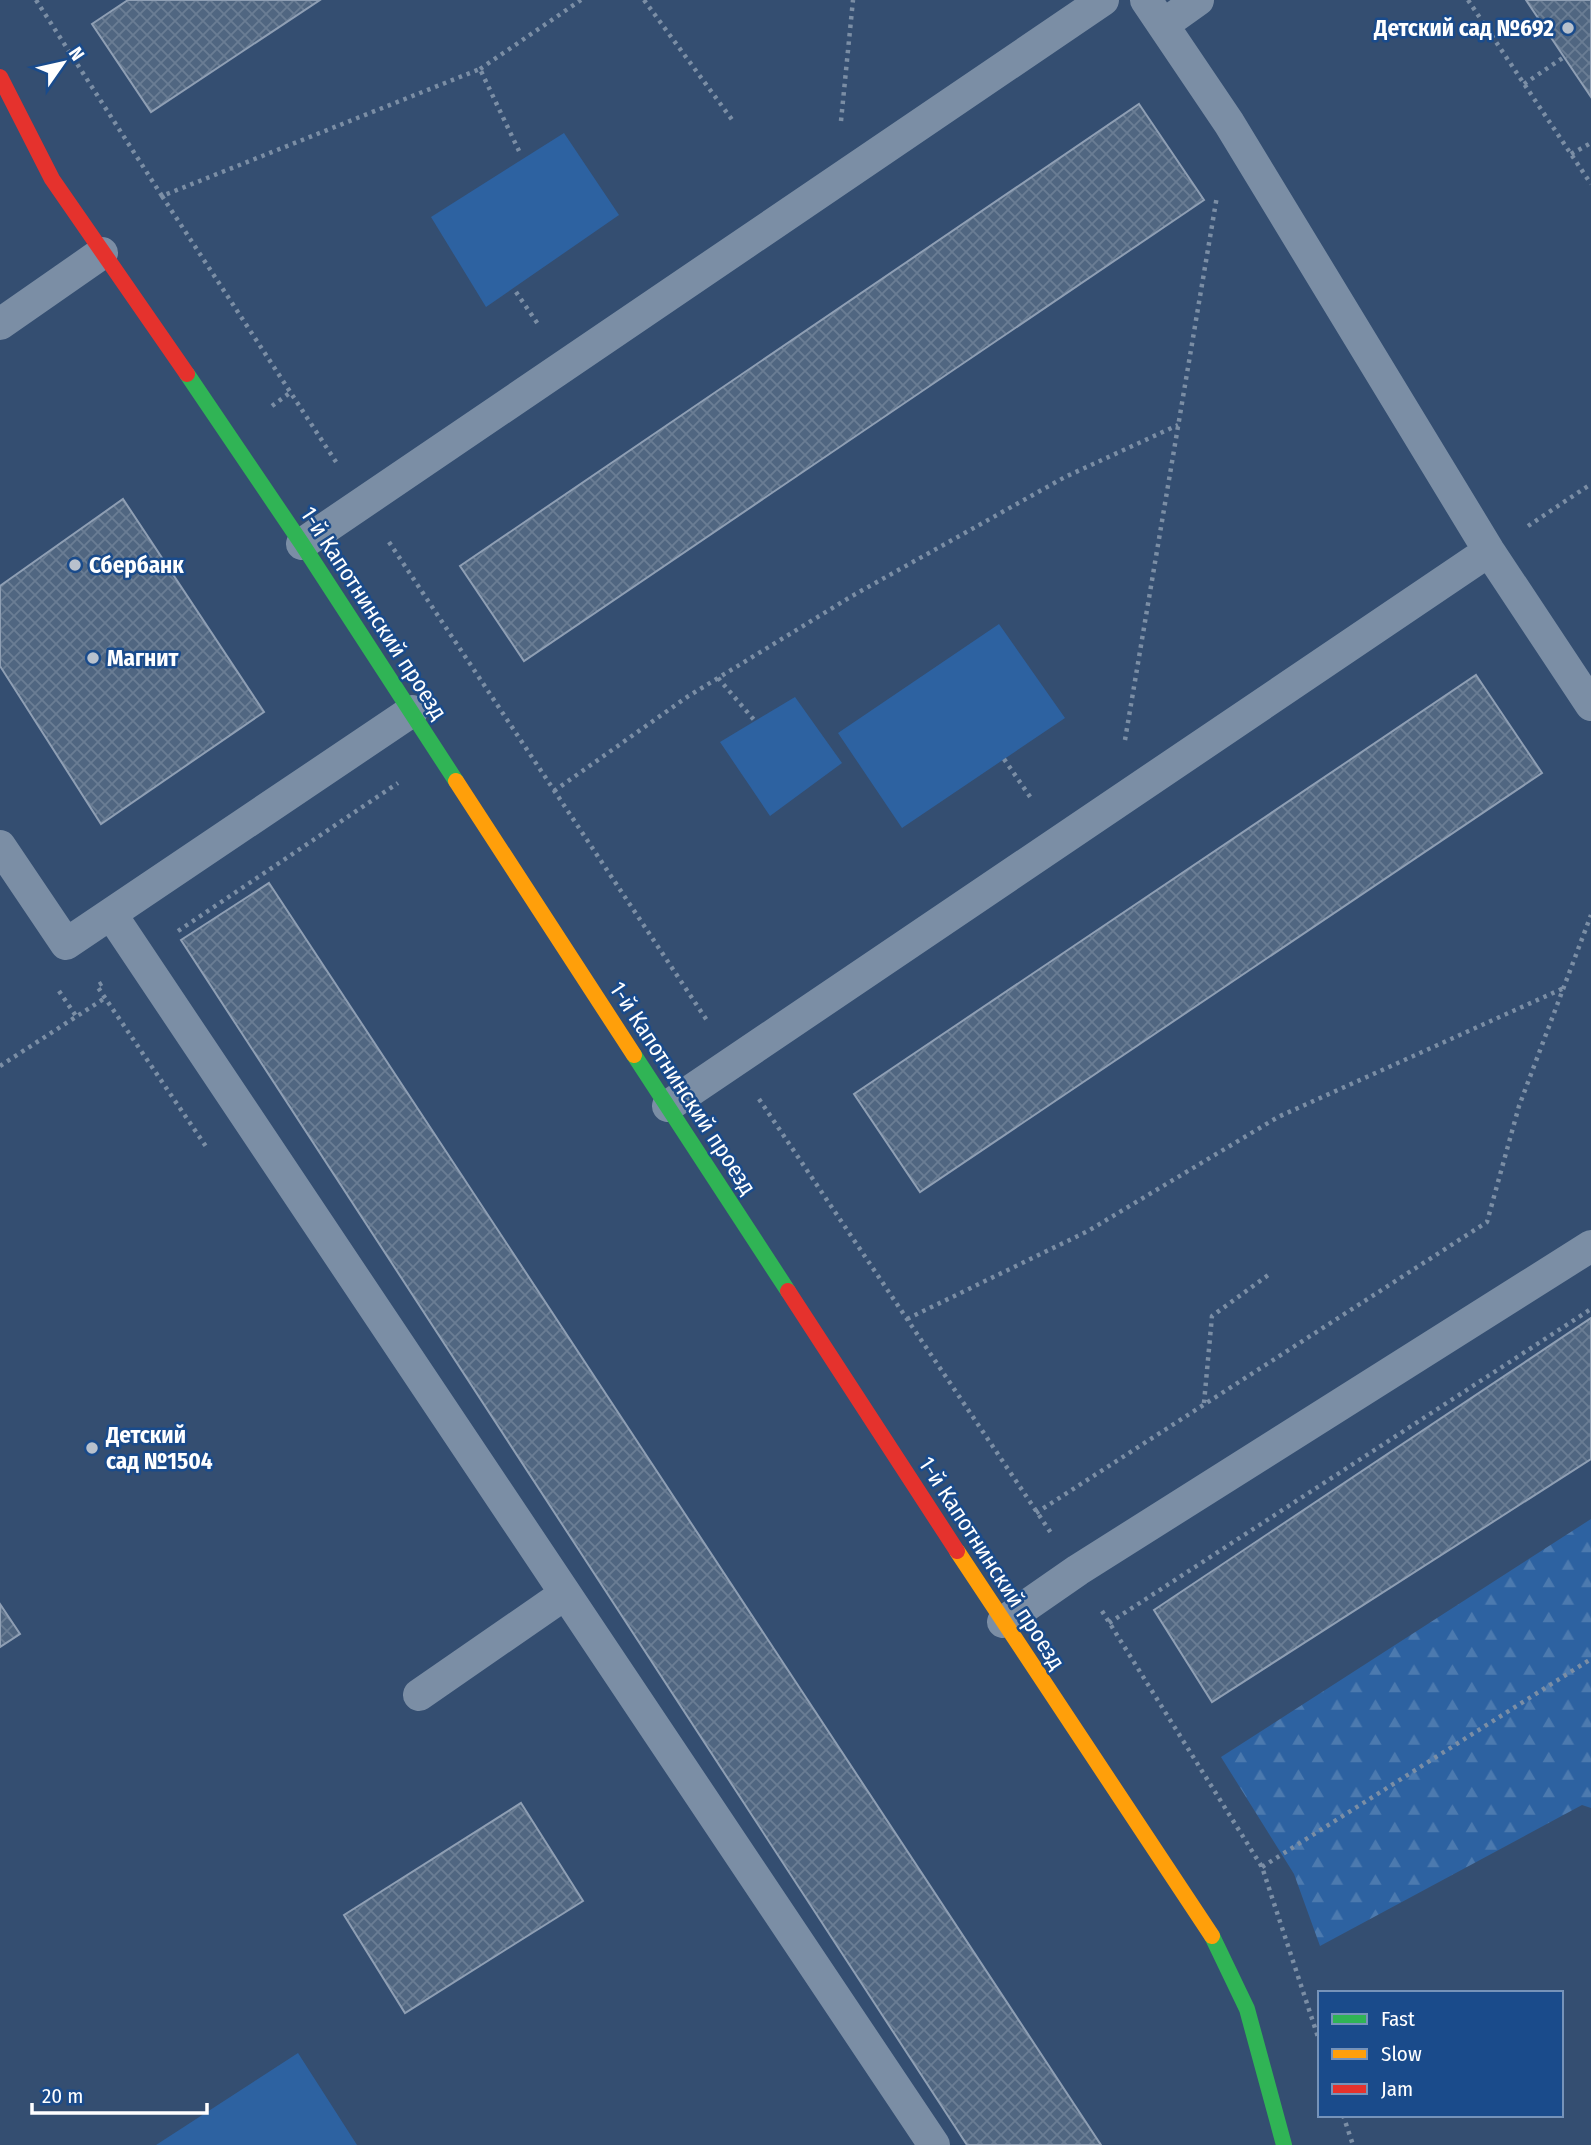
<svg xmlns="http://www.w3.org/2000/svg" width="1591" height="2145" font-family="'Fira Sans Condensed',sans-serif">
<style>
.green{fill:#2d62a1}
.forest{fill:url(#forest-firs)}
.building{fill:url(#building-cross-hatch);stroke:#8f9fb4;stroke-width:2}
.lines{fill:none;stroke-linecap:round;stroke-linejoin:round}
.path{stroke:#7b8ea5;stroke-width:4.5;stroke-dasharray:3.5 5;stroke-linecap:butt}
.lane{stroke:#7b8ea5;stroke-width:32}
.fast{stroke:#30b455;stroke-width:16}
.slow{stroke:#ff9f0a;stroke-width:16}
.jam{stroke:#e5322d;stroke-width:16}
.poi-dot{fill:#b8c1cd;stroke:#1a4b8b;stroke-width:2.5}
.labels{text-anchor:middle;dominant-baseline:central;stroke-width:5;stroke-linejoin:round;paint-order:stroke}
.poi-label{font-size:23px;font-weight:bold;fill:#fff;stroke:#1a4b8b;text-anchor:start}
.street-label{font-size:23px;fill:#fff;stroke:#1a4b8b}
</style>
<defs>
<pattern id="forest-firs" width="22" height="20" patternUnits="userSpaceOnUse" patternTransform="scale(1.75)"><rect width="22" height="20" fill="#2d62a1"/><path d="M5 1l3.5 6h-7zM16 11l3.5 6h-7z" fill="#4c7aaf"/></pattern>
<pattern id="building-cross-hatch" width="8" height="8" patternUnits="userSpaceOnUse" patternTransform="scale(1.75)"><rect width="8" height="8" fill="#506681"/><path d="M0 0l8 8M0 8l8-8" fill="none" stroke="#6a7d94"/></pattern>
</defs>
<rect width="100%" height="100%" fill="#344e71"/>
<path class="green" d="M564 133 619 215 486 307 431 217Z
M999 624 1065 718 902 828 838 733Z
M795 697 842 763 770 816 720 742Z
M298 2053 357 2145H156Z"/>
<path class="forest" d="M1591 1519V1808L1582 1805 1320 1946 1294 1874 1221 1757Z"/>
<path class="building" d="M128 0H320L151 112 92 24Z
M1526 0H1591V97L1564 57Z
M1139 104 1204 200 524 661 460 566Z
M123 499 264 712 101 824 0 666V586Z
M1476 675 1542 773 920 1192 854 1094Z
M269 883 1101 2145H967L181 940Z
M1591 1318V1459L1212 1702 1154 1610Z
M0 1604 20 1634 0 1647Z
M521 1803 583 1901 405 2013 344 1915Z"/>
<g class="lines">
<path class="path" d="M36 0 162 196 480 69 519 151
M644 0 733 121
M1468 0 1591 184
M480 69 581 0
M1524 84 1564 57
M841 121 853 0
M1571 154 1591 143
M162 196 338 465
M516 292 540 327
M272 406 291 392
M1528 526 1591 484
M389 542 708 1022
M718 678 755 721
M1125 740 1217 196
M1004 759 1033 801
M554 791 687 697 852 596 1065 477 1178 425
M178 931 398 783
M102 983 97 986 207 1148
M59 991 76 1016
M0 1066 105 998
M759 1099 1051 1533
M907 1319 1088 1231 1278 1117 1564 988
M1204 1403 1212 1316 1271 1273
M1036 1513 1487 1222 1519 1106 1591 915
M1102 1611 1262 1867 1320 2043
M1109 1623 1591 1309
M1262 1867 1591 1659
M1343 2115 1353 2145"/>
<path class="lane" d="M1146 0 1229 123 1489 551 1591 705
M1163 25 1198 0
M0 324 102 253
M302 544 1103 0
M0 846 66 944 412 711
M111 914 934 2145
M668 1106 1489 551
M1003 1622 1078 1570 1591 1246
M419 1695 565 1594"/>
<path class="fast" d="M187 374 302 544 456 781
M634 1055 788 1291
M1212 1936 1247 2009 1284 2145"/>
<path class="slow" d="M456 781 634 1055
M957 1551 1212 1936"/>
<path class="jam" d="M0 77 52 179 187 374
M788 1291 957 1551"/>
</g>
<g class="poi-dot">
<circle cx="1568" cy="28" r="7"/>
<circle cx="75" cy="565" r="7"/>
<circle cx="93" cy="658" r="7"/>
<circle cx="92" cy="1448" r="7"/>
</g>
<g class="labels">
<g class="poi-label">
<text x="1554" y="28" text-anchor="end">Детский сад №692</text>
<text x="89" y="565">Сбербанк</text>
<text x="107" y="658">Магнит</text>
<text x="106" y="1435">Детский<tspan x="106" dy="26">сад №1504</tspan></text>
</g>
<g class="street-label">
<text transform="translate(374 613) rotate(57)">1-й Капотнинский проезд</text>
<text transform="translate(683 1088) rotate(57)">1-й Капотнинский проезд</text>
<text transform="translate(992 1563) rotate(57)">1-й Капотнинский проезд</text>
</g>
</g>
<rect x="1318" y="1991" width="245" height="126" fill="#1a4b8b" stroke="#7693b9" stroke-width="2"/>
<rect x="1332" y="2014" width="35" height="10" fill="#30b455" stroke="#7693b9" stroke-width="2"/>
<text x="1381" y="2026" font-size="21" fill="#ffffff">Fast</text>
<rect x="1332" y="2049" width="35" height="10" fill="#ff9f0a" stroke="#7693b9" stroke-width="2"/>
<text x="1381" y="2061" font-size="21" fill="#ffffff">Slow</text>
<rect x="1332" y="2084" width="35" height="10" fill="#e5322d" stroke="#7693b9" stroke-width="2"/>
<text x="1381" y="2096" font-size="21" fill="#ffffff">Jam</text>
<g transform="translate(63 63) rotate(56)" stroke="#1a4b8b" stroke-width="5" paint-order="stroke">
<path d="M0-5L12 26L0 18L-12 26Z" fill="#ffffff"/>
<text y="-10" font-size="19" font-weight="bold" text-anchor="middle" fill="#ffffff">N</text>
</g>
<path d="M32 2103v10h175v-10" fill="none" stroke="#ffffff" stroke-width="3.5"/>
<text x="42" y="2103" font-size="21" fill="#ffffff" stroke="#1a4b8b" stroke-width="5" paint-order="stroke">20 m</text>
</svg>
